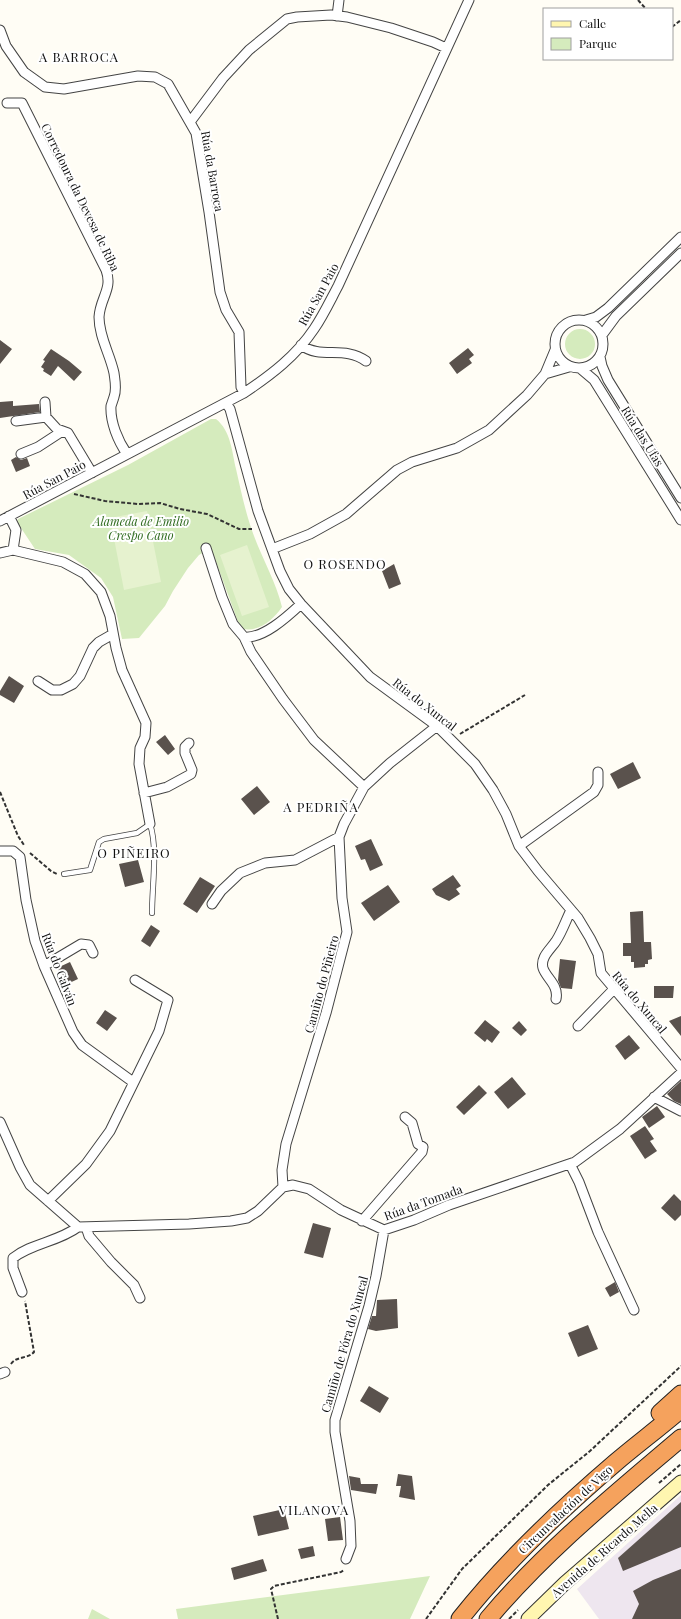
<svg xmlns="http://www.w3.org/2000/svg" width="681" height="1619" font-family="'Playfair Display',serif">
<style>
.industrial{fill:#eee6ef}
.green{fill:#d5ebbd}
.pitch{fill:#e6f2cf}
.building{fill:#5a524d}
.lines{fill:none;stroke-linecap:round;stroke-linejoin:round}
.service-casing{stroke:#444;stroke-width:6}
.minor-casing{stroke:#444;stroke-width:11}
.secondary-casing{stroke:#333;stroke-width:15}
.motorway-casing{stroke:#222;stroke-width:19}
.path{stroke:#333;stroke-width:2;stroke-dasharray:4 2;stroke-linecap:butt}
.service{stroke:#fff;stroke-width:4.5}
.minor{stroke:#fff;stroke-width:9}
.secondary{stroke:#fff6b0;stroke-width:13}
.motorway{stroke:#f5a25d;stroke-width:17}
.labels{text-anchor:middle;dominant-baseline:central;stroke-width:4;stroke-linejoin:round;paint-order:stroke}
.street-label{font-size:12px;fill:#111;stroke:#fff}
.park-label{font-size:12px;font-style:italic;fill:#2f6b1f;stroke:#fff}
.neighbourhood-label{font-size:13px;letter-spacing:1px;fill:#111;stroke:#fff}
</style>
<rect width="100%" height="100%" fill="#fffdf5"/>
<path class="industrial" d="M681 1495V1619H599L577 1589Z"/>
<path class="green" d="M565 344a15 15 0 1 1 30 0a15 15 0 1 1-30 0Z
M211 419H216C231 431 232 452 236 469 241 491 246 515 254 536 263 560 276 582 282 607 273 620 259 632 243 629L238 622 211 548 199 555 188 568 173 591 165 606 139 638 122 639 113 597 101 578 69 555 35 549 17 522 18 519 128 465Z
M430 1576 410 1619H178L176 1609Z
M92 1609 110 1619H88Z"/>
<path class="pitch" d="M147 511 161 582 124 590 110 518Z
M247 545 269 607 242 616 220 555Z"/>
<path class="building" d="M0 340 12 349 0 364Z
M468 348 474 355 469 359 472 363 457 374 449 363Z
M51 349 69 361 82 372 74 381 58 366 51 376 43 371 44 369 41 367 45 361 43 360Z
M13 401V406L39 404 40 412 0 418V402Z
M16 457 21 460 27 458 30 466 16 472 11 460Z
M394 564 401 584 389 589 382 571Z
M9 676 24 686 14 703 0 695V691Z
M165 735 175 749 168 755 156 742Z
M633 762 641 778 618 789 610 774Z
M257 786 270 802 254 815 241 799Z
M371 839 383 865 370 871 365 859 361 860 355 846Z
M138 860 144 882 125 887 119 864Z
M453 875 461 886 456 889 460 894 449 901 436 895 432 889Z
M200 877 215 886 197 913 183 904Z
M388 885 400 902 374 921 361 903Z
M643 911 644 942H651L652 959 648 960V964H645V967L634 968V962H631V956H623V943H631L630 912Z
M151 925 160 931 150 947 141 941Z
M560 959 576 961 572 989 561 988 558 980Z
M70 962 78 979 65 985 57 968Z
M654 986H674L673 998H654Z
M105 1010 117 1018 107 1031 96 1023Z
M681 1016V1036L669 1021Z
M485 1020 500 1032 492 1043 487 1039 485 1042 474 1033Z
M519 1021 527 1030 521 1036 512 1028Z
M629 1035 640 1048 625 1060 615 1046Z
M512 1077 526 1094 508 1109 494 1092Z
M681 1081V1104L674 1101 667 1094Z
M479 1085 487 1093 464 1115 456 1107Z
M657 1106 665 1117 649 1128 642 1117Z
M645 1126 654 1139 650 1141 657 1151 645 1159 630 1136Z
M674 1194 681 1201V1215L675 1221 661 1208Z
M313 1223 331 1228 323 1258 304 1253Z
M615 1282 619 1292 610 1297 605 1288Z
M397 1299 398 1328 376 1331 368 1329 372 1316H376L377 1300Z
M588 1325 598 1349 578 1357 568 1333Z
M369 1386 389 1398 380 1413 360 1401Z
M398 1474 412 1476 415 1500 399 1497 401 1486H396Z
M349 1476 360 1478 361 1484H378L376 1494 351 1490Z
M681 1502V1547L623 1571 618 1558Z
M284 1509 289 1529 258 1536 253 1516Z
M340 1517 343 1540 328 1541 325 1519Z
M313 1546 315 1556 301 1559 298 1549Z
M263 1559 267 1571 234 1580 231 1568Z
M681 1569V1619H632L639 1604 633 1591 653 1580Z"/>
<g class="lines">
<defs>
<path id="service" d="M64 874 90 870 99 842 104 839 137 833 150 824C158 848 152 887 152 913"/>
<path id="minor" d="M337 16 339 0
M0 30 6 46 24 72 45 87 64 89 138 76 155 77 168 84 196 133 209 212 220 292 226 310 239 332 241 387 244 393
M7 103H22L106 270C113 289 100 298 99 317 99 337 110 354 114 373 115 381 117 389 114 397 113 400 112 403 111 406 110 422 118 441 127 454
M190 122 223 78 249 50 287 19 297 17 331 15 347 17 391 28 433 42 446 48
M555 344a24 24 0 1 1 48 0a24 24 0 1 1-48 0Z
M586 320 596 317 608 308 681 237
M602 335 616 316 681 253
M301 345C321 360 344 345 366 361
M600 357 602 366 608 380 681 498
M581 369 594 380 681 520
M545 374 569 367
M45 402 46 417 57 429 68 433 92 473
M226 403 230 409 258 511 280 571 289 589 301 604 370 677 437 726 475 764 493 790 506 814 519 846 538 871 578 918 590 938 598 954 601 973 681 1068
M16 421 46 417
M21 454 38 447 61 432
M9 516 16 530 13 550
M0 521 244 393C271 375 296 356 314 329 323 316 330 301 338 286L469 0
M206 548 222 597 233 624 244 637 251 652 283 699 314 740 364 787
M272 549 310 534 346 514 397 470 412 462 457 448 489 430 527 395 545 374 555 350
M0 553 13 550 63 562 85 574 101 592 110 616 116 648 122 670 146 723 145 737 140 748 139 764 150 824
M244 637C263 639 287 617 301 604
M38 681 52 690H61L73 684 80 676 93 648 99 642 113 634
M144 793 167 787 191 774 192 770 185 753V747L189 743
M519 846 594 792 598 785V772
M0 851H13L20 857 26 900 35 941 44 966 73 1032 82 1045 133 1082
M212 904 221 891 240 873 265 863 295 860 339 837
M44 966 81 944 89 945 93 953
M556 999C559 985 546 978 543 968 540 957 551 949 556 941 562 932 566 920 571 910
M578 1026 613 990
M654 1097 681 1111
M0 1122 20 1167 30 1185 78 1227 189 1224 231 1221 247 1218 258 1211 283 1187 293 1185 309 1189 341 1210 384 1230 414 1220 449 1205 575 1162 620 1129 681 1073
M570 1164 579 1182 598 1232 634 1310
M283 1187 282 1170 286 1144 326 1013 347 932 342 898 339 837 344 824 364 787 390 763 437 726
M48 1201 86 1164 110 1131 159 1031 168 1000 135 980
M362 1221 422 1152 423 1147 418 1144 412 1123 405 1117
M86 1227 89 1236 111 1262 134 1285 140 1298
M22 1292 13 1268V1258C32 1243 58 1242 78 1227
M0 1374 5 1372
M346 1559 351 1546 350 1521 335 1432V1420L369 1306 376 1276 384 1230"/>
<path id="secondary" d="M528 1619 565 1583 681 1482"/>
<path id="motorway" d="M660 1413 681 1394
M460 1619C505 1562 559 1511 615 1463 636 1445 659 1428 681 1409
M488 1619C545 1551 614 1495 681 1438"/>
</defs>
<use href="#service" class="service-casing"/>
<use href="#minor" class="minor-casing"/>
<use href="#secondary" class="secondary-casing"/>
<use href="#motorway" class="motorway-casing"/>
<path class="path" d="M638 0 646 9
M672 27 681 20
M74 494 105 501 138 504 160 503 180 509 207 514 239 529H252
M460 734 525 695
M0 792 18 836 24 845
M30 853 51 871 57 874
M11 1364C16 1356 28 1359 34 1352L25 1301
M659 1483 681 1464
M278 1619 271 1589 274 1586 341 1572 344 1570
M426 1619 462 1569 548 1485 590 1451 681 1366
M509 1619 518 1610"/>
<use href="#service" class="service"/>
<use href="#minor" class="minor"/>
<use href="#secondary" class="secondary"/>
<use href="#motorway" class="motorway"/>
</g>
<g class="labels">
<g class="street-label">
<text transform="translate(213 171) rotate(80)">Rúa da Barroca</text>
<text transform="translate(81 197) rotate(64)">Corredoura da Devesa de Riba</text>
<text transform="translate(318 294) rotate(-61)">Rúa San Paio</text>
<text transform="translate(643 436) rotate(58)">Rúa das Ufas</text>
<text transform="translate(54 479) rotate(-28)">Rúa San Paio</text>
<text transform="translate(425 704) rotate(38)">Rúa do Xuncal</text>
<text transform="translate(60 969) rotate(69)">Rúa do Galván</text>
<text transform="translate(321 984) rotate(-75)">Camiño do Piñeiro</text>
<text transform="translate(640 1002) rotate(50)">Rúa do Xuncal</text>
<text transform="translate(423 1202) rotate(-20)">Rúa da Tomada</text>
<text transform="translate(344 1344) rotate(-74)">Camiño de Fóra do Xuncal</text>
<text transform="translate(565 1509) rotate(-43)">Circunvalación de Vigo</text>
<text transform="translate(604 1550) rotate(-41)">Avenida de Ricardo Mella</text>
</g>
<g class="park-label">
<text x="141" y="521">Alameda de Emilio<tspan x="141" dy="14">Crespo Cano</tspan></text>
</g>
<g class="neighbourhood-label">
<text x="79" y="56">A BARROCA</text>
<text x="345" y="563">O ROSENDO</text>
<text x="321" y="806">A PEDRIÑA</text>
<text x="134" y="852">O PIÑEIRO</text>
<text x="314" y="1509">VILANOVA</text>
</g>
</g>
<rect x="543" y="8" width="130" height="52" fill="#ffffff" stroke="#a0a0a0"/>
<rect x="551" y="21" width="20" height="6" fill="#fff6b0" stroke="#a0a0a0"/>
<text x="579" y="28" font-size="12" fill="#111111">Calle</text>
<rect x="551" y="38" width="20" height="12" fill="#d5ebbd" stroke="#a0a0a0"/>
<text x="579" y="48" font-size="12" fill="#111111">Parque</text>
</svg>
